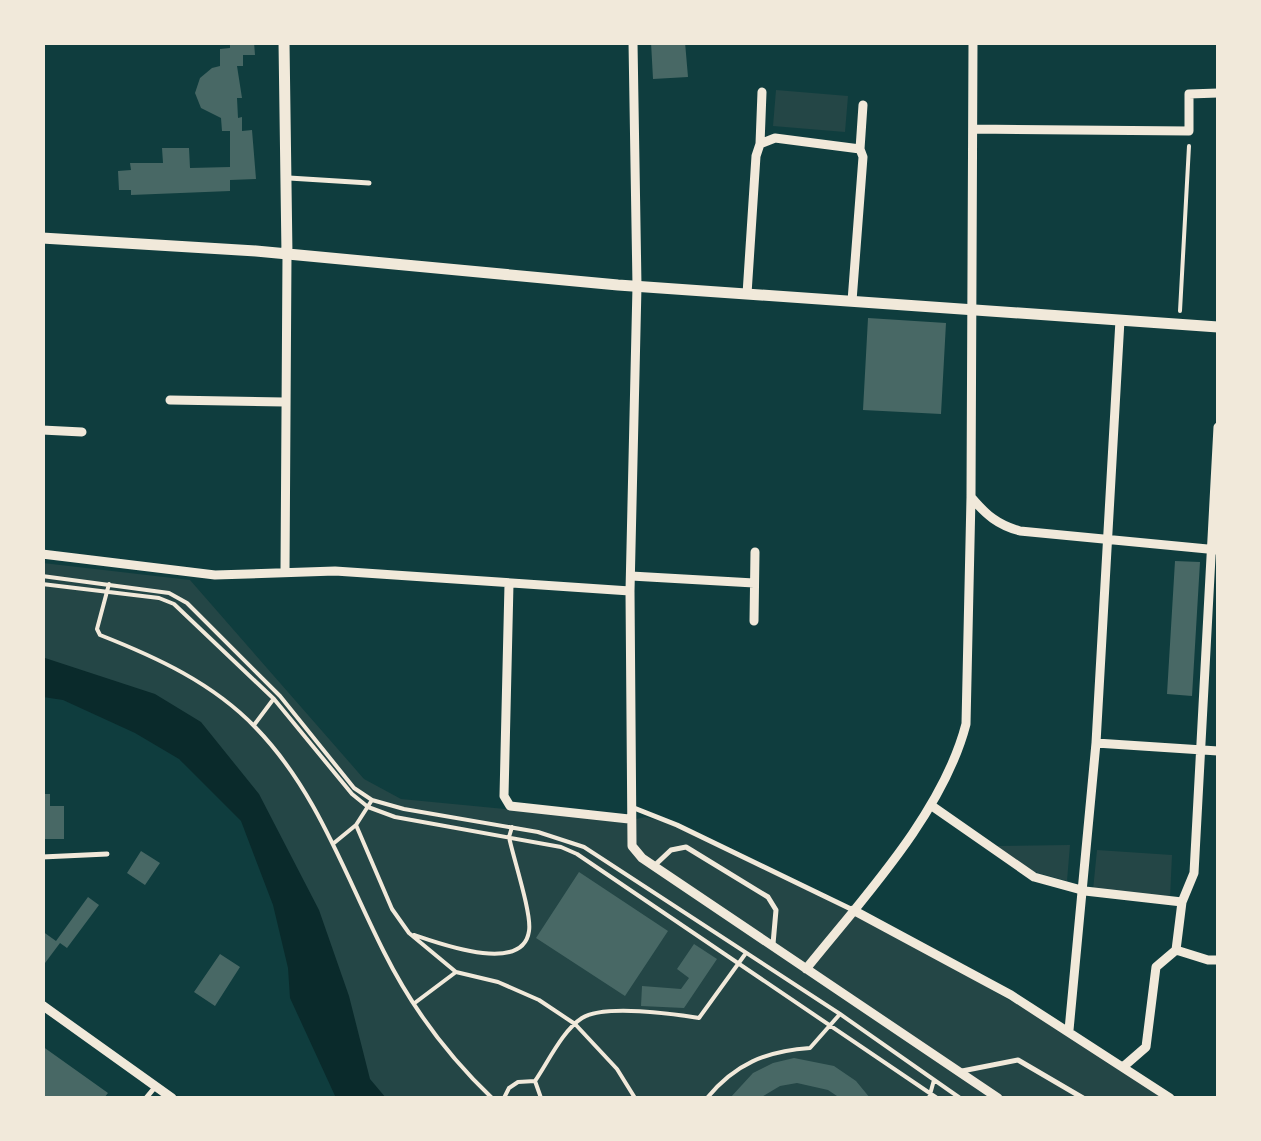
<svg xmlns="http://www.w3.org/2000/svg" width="1261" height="1141" font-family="Roboto,sans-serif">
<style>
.green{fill:#244646}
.water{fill:#0a2a2b}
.building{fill:#486865}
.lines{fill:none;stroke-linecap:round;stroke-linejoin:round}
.path{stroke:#f1e9da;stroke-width:4}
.service{stroke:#f1e9da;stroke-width:5}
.minor{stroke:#f1e9da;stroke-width:9}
.tertiary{stroke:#f1e9da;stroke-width:11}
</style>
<rect width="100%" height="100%" fill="#0f3d3e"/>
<path class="green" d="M776 90 848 96 845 132 773 126Z
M43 563 190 580 364 779 401 799 628 821 645 817 677 825 853 910 1065 1032 1164 1098H358L233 793 177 739 43 692Z
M1070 845 1067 881 1027 870 997 846Z
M1097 850 1172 855 1170 898 1093 890Z"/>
<path class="water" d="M42 657 155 694 201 722 259 794 319 910 349 996 370 1079 386 1098H336L290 998 288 968 273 905 241 821 179 759 135 733 63 700 43 697Z"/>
<path class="building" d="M230 42H254L255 55H243V66H237L242 98H237L238 118 242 117V131L252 130 256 179 230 180V191L131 195V190H119L118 171 131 170 130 163H163L162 148H189L190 168 230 167V131H222L221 118 201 108 195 93 200 78 212 68 220 66V49L230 48Z
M651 42H685L688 77 653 79Z
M868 318 946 323 941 414 863 410Z
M1175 561 1200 562 1192 696 1167 694Z
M42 794H50V806H64V839H42Z
M141 851 160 863 145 885 127 873Z
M579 872 668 931 625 996 536 938Z
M88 897 99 905 67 948 60 943 42 967V931L56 941Z
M694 944 717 959 684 1008 641 1006 642 986 681 989 689 978 677 969Z
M220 954 240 967 215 1006 194 992Z
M42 1046 108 1093 104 1098H47L42 1096Z
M794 1058 834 1066 856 1081 870 1098H840L828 1090 797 1083 780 1086 760 1098H730L753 1073 773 1063Z"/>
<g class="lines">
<path class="path" d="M1180 311 1189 146
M42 576 169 593 187 603 280 696 354 788 372 800 404 809 538 832 584 847 840 1014 960 1098
M42 584 159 598 174 604 274 699 352 794 368 807 395 817 561 847 577 854 937 1098
M109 584 97 629 100 635C156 657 213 683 256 728 317 791 345 875 384 952 411 1006 449 1057 492 1098
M254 725 272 701
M372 800 356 825 392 909 409 933 456 972 498 982 539 1000 575 1024 617 1069 635 1098
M334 843 356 825
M414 935C438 943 523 975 529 931 532 914 513 857 509 837L512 827
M416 1002 456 972
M535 1081C548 1062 563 1030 582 1018 604 1004 674 1014 699 1018L746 953
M504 1098 509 1088 518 1082 535 1081 541 1098
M707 1098C735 1064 766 1051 810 1048L840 1014
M929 1098 934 1080"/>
<path class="service" d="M289 178 369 183
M634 808 677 825 853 910
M42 857 107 854
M654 866 671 850 686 847 768 897 776 910 773 944
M962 1071 1018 1060 1083 1098
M146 1098 156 1086"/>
<path class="minor" d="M633 42 637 286 630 591 632 846 642 858 998 1098
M973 129 1189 131V94L1218 93
M760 144 762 92
M860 149 863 105
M747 294 756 156 760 144 775 138 860 149 863 157 852 301
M170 400 284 402
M42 430 82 432
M971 497C986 515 998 525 1020 531L1218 550
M42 554 215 575 335 571 630 591
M285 572 287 255
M631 576 754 583
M509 584 504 796 510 806 629 819
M754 621 755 552
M1096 743 1218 751
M932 806 1034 877 1085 891 1182 902
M853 910 1011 995 1170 1098
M1176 950 1208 960H1218
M806 969C863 898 943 813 966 724L971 497 973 42
M42 1005 172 1098
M1069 1030 1096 743 1120 320
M1123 1067 1146 1047 1156 967 1176 950 1182 902 1194 873 1218 427"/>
<path class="tertiary" d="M284 42 287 255
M42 238 256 251 618 285 1218 327"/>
</g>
<rect width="1261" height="1141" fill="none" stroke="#f1e9da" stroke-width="90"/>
</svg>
